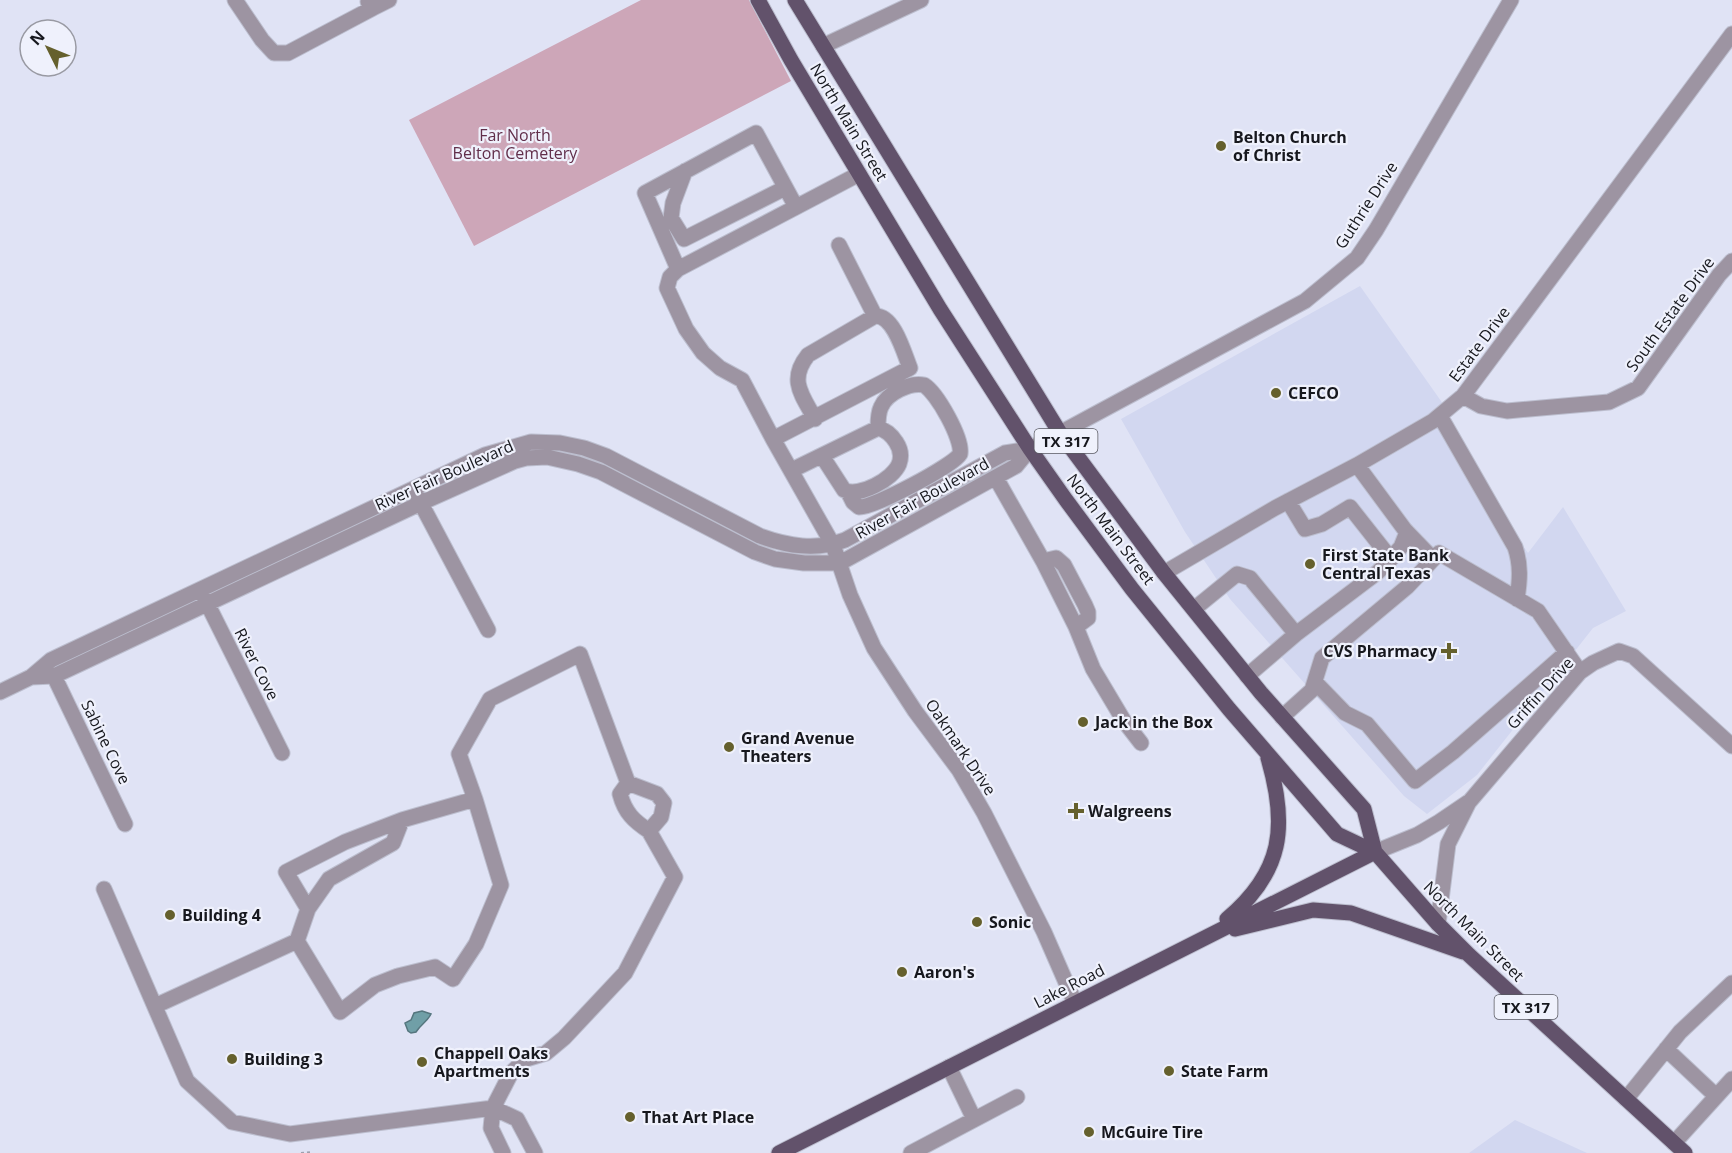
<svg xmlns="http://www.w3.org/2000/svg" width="1732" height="1153" font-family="'Open Sans',sans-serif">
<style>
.built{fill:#d2d7f0}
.green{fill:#cda6b8}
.water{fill:#709fa7;stroke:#55767e;stroke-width:1.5}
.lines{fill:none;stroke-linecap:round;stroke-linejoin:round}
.minor-casing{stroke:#bcbece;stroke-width:17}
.major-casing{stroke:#bcbece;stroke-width:17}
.path{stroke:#9ea0ae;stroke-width:2;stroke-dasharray:3 3;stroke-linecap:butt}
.minor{stroke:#9d94a2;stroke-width:15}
.major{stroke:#62526b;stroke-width:15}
.poi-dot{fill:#65602d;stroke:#eff1fc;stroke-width:2}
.labels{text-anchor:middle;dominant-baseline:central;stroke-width:4.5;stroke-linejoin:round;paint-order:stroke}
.shield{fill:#eff1fc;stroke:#585961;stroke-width:1.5}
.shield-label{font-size:15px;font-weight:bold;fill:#17181e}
.street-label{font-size:16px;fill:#17181e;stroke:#eff1fc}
.park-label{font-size:16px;fill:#612e4a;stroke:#eff1fc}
.poi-label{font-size:16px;font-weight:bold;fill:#17181e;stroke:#eff1fc;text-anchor:start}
</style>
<rect width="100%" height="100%" fill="#e0e3f5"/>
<path class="built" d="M1360 286 1441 401 1511 529 1528 553 1563 507 1626 611 1593 628 1477 775 1427 814 1404 796 1230 599 1185 532 1121 419Z
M1515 1120 1587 1153H1469Z"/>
<path class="green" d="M641 0H749L791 81 474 246 409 120Z"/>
<path class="water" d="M422 1011 431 1014C427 1022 421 1024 416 1032L411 1033 408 1031 405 1023 411 1020 414 1013Z"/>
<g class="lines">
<defs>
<path id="minor" d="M235 0 262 40 274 53H288L373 8
M368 2 373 8 389 0
M823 46 921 0
M685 171 673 203 671 218 684 239 785 188
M859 174 678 269 670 277 667 288 686 329 703 353 720 368 742 380 773 439 833 545 850 595 874 648 915 711 959 770 984 813 1044 932 1075 1003
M839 245 875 316
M678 269 645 193 756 133 796 207
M1463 396 1481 406 1507 411 1609 402 1638 388 1719 275 1732 261
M1440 416 1515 547C1521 565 1520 580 1517 599
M773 439 910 368C904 353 894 315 875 316L808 355C788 380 802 395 815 419
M1357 465 1405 530 1433 559
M792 470 878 428C886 430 891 434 896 442 900 448 902 456 899 464 893 479 859 498 844 490L822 456
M996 478 1043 561 1076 627 1093 669 1124 721 1141 743
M848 492 853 502 859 507C873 508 953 466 960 454 963 439 937 393 924 385 910 382 887 393 881 407 878 413 878 421 878 428
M416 494 488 630
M1288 501 1305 529 1322 524 1350 507 1391 559
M1043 561 1056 558 1064 565 1085 605 1088 612V618L1076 627
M1164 573 1275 508 1357 465 1433 421 1463 396 1732 34
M203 595 282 753
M1194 609 1237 574 1250 578 1296 634 1247 676
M1296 634 1378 572 1401 547 1407 532
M54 676 125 824
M31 677 54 676 421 503 515 461 526 458 547 457 578 464 601 472 755 552 775 559 804 563H840L1016 466 1030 449
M1315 682 1345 713 1367 724 1415 781 1453 752 1567 652
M0 692 31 677 51 660 485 455 531 442 560 443 584 448 606 456 760 536C788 546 816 551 845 540L1005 453 1030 449 1060 433 1305 301 1357 258 1376 230 1511 0
M1282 717 1312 690 1322 658 1407 587 1439 553 1538 611 1580 672
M628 783 620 794C625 813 634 821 649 831
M1375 852 1417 835 1439 822 1470 801 1580 672 1593 663 1619 651 1633 656 1732 746
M104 889 187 1081 232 1122 290 1134 493 1108 517 1119 535 1153
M308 909 286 872 345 842 402 820
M1438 924 1448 844 1468 804
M297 941 340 1012 375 985 398 976 435 967 453 979 476 944 501 885 475 799
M155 1006 297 941 308 909 329 879 393 843 402 820 475 799 459 754 490 699 580 654 628 783 657 794 664 803 661 817 649 831 675 877 625 973 564 1038 546 1053 526 1059 511 1073 493 1108 491 1128 503 1153
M1666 1049 1716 1096
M949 1067 974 1119
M1626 1099 1680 1032 1732 983
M1674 1143 1732 1079
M911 1153 1017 1097"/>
<path id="major" d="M758 0 791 60 940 309 1030 449 1066 500 1132 589 1229 709 1337 834 1375 852 1438 924 1469 955 1685 1153
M795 0 1060 433 1164 573 1261 693 1364 809 1375 852
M1227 919C1283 872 1288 826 1268 758
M1235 929 1313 910 1351 913 1463 952
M779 1153 1375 852"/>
</defs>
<use href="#minor" class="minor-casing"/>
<use href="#major" class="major-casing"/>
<path class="path" d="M301 1153 312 1152"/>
<use href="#minor" class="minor"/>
<use href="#major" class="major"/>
</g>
<g class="poi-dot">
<circle cx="1221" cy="146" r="6"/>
<circle cx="1276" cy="393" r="6"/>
<circle cx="1310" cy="564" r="6"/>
<path d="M1446 642h6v6h6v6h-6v6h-6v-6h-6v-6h6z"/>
<circle cx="1083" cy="722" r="6"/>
<circle cx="729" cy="747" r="6"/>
<path d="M1073 802h6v6h6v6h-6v6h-6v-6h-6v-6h6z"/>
<circle cx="170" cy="915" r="6"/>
<circle cx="977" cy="922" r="6"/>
<circle cx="902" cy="972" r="6"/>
<circle cx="232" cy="1059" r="6"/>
<circle cx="422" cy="1062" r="6"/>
<circle cx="1169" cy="1071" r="6"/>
<circle cx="630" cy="1117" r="6"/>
<circle cx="1089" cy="1132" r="6"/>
</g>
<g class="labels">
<g class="shield">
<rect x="1034.5" y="429" width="63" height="24" rx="4.5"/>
<rect x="1494.5" y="995" width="63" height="24" rx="4.5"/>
</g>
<g class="shield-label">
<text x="1066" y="441">TX 317</text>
<text x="1526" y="1007">TX 317</text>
</g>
<g class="street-label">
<text transform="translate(849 122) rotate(59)">North Main Street</text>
<text transform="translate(1366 205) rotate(-57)">Guthrie Drive</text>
<text transform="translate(1670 314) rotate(-54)">South Estate Drive</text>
<text transform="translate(1479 344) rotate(-53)">Estate Drive</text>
<text transform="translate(444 475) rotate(-24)">River Fair Boulevard</text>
<text transform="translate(922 498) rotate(-29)">River Fair Boulevard</text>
<text transform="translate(1111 529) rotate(53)">North Main Street</text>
<text transform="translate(257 664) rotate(63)">River Cove</text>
<text transform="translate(1540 693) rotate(-48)">Griffin Drive</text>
<text transform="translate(106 742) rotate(64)">Sabine Cove</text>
<text transform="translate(961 747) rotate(56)">Oakmark Drive</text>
<text transform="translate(1474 931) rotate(45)">North Main Street</text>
<text transform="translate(1069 986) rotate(-27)">Lake Road</text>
</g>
<g class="park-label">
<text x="515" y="135">Far North<tspan x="515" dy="18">Belton Cemetery</tspan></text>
</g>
<g class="poi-label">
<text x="1233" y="137">Belton Church<tspan x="1233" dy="18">of Christ</tspan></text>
<text x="1288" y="393">CEFCO</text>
<text x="1322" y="555">First State Bank<tspan x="1322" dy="18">Central Texas</tspan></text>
<text x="1437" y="651" text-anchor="end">CVS Pharmacy</text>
<text x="1095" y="722">Jack in the Box</text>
<text x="741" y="738">Grand Avenue<tspan x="741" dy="18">Theaters</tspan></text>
<text x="1088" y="811">Walgreens</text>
<text x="182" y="915">Building 4</text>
<text x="989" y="922">Sonic</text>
<text x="914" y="972">Aaron's</text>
<text x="434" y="1053">Chappell Oaks<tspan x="434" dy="18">Apartments</tspan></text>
<text x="244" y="1059">Building 3</text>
<text x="1181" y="1071">State Farm</text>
<text x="642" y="1117">That Art Place</text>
<text x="1101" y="1132">McGuire Tire</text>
</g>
</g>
<g transform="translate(48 48) rotate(313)"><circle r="28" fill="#eff1fc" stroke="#999aa3" stroke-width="1.5"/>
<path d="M0-4.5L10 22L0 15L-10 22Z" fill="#65602d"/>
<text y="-9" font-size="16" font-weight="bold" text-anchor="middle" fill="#17181e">N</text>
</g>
</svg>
